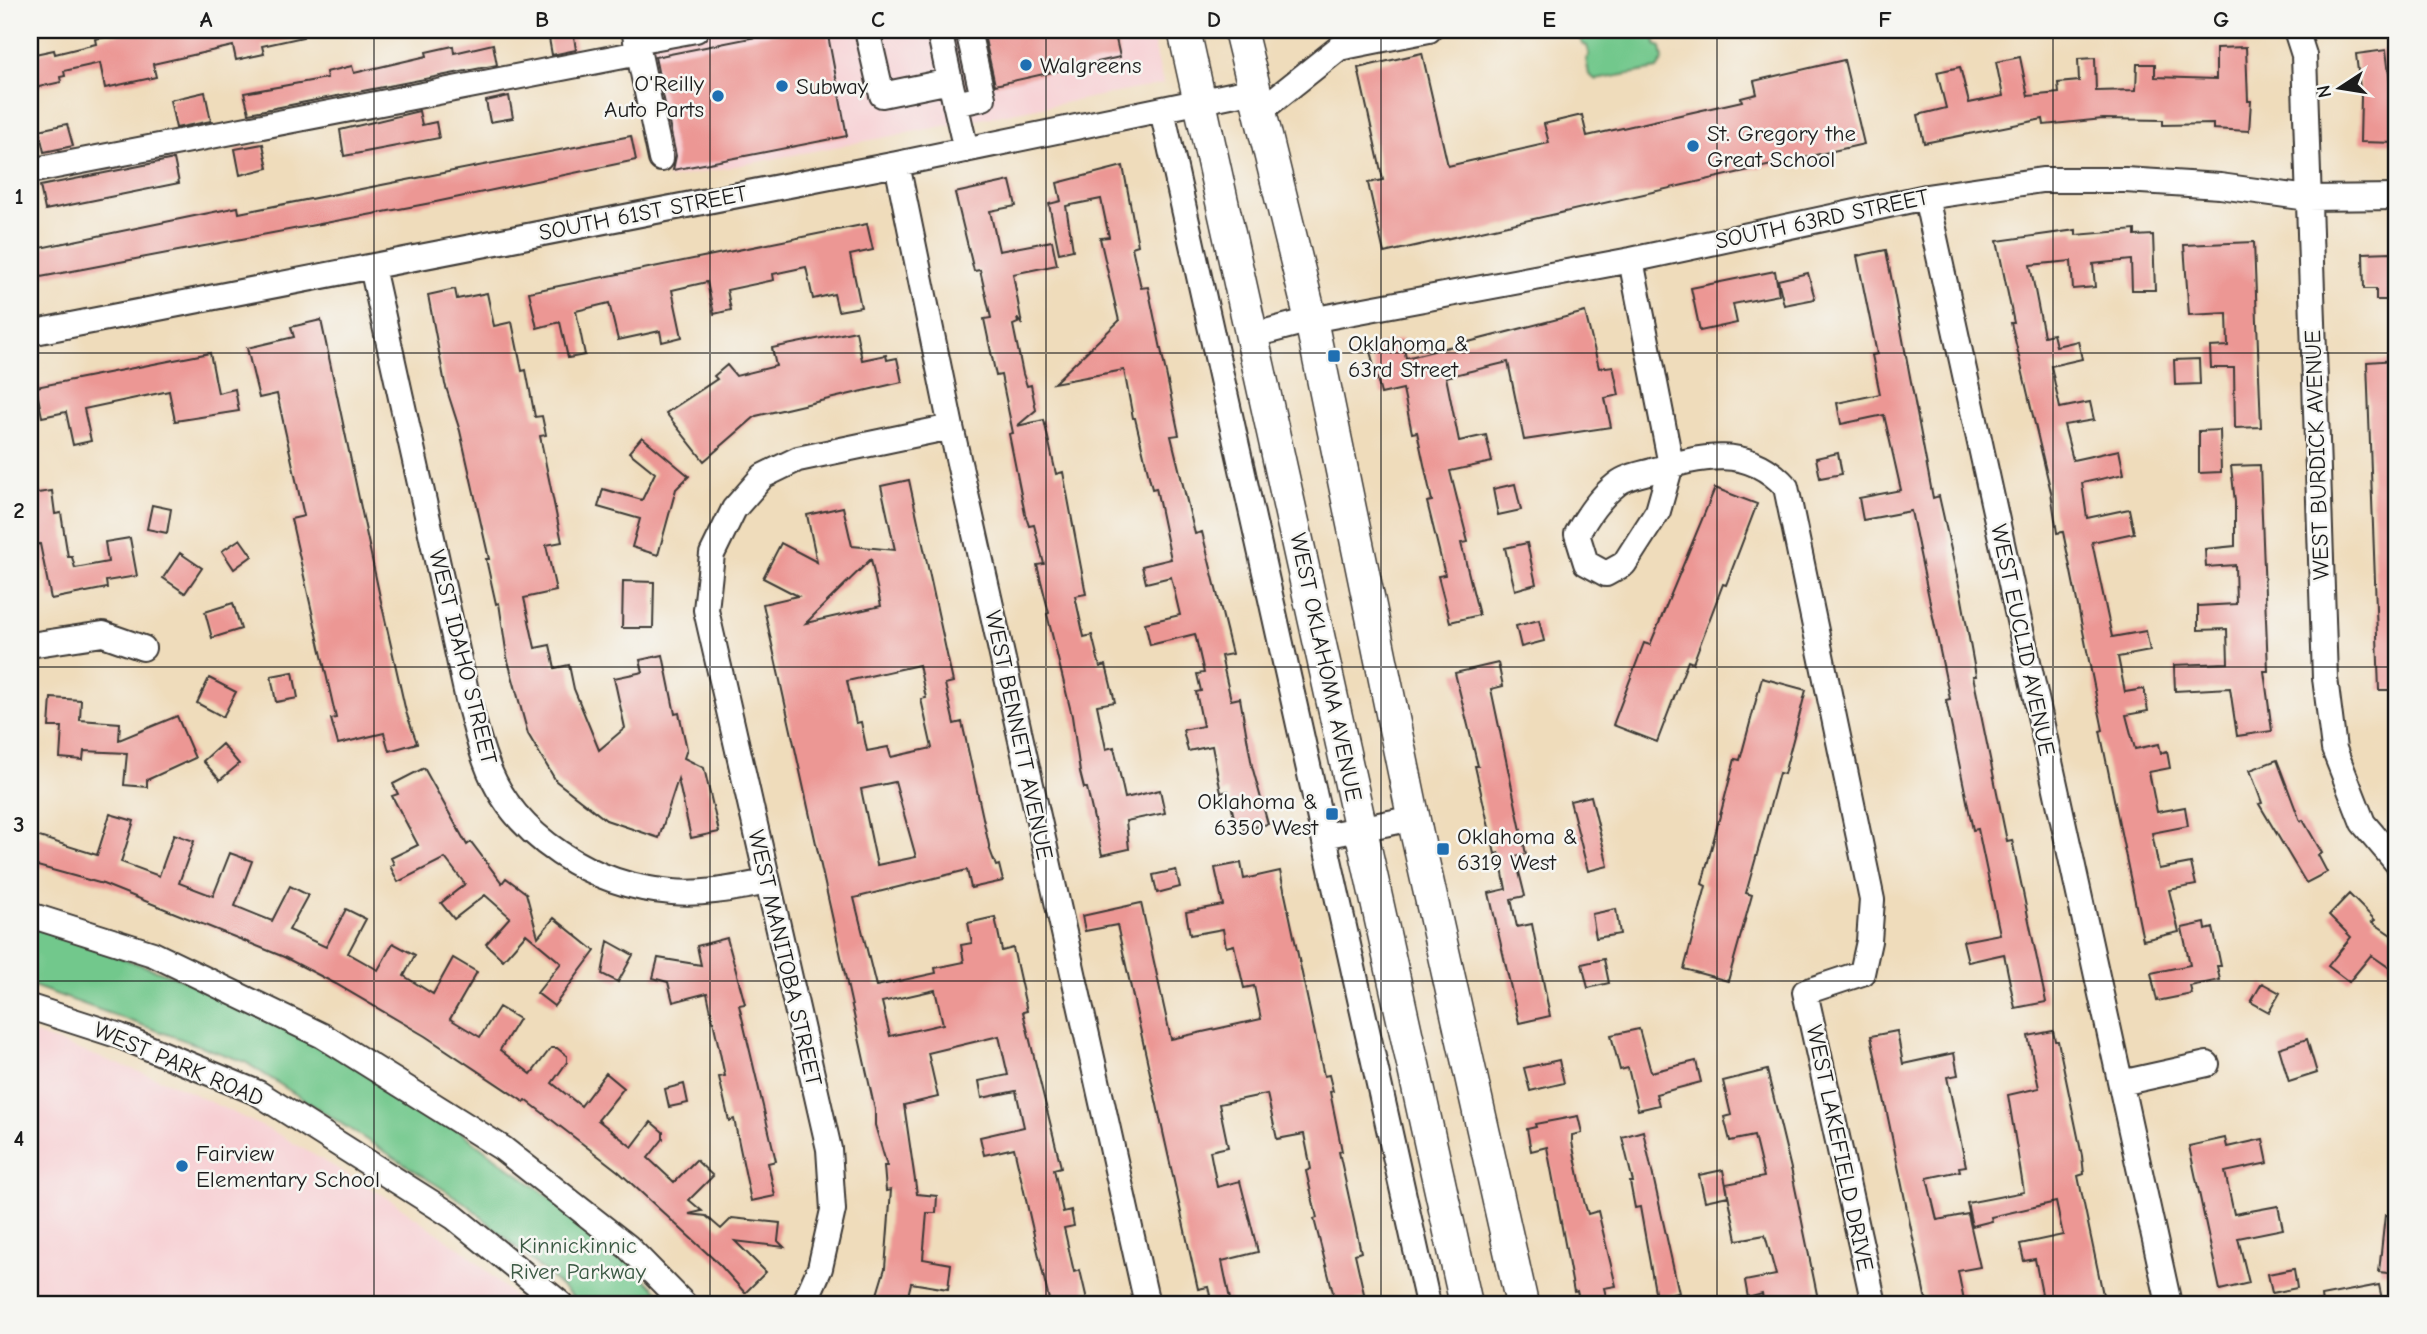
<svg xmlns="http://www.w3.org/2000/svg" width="2427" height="1334" font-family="'Comic Neue',sans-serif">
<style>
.built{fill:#f7cfd3}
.green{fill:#72c88c;stroke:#477254;stroke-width:2}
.building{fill:#ec9794;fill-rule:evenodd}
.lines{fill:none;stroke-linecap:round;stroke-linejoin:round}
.minor-casing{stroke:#3c3934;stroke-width:28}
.major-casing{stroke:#3c3934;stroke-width:35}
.minor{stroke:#fff;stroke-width:24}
.major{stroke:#fff;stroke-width:32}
.grid{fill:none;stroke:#1c1c1c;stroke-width:2;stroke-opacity:0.55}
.poi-dot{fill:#1f6fb2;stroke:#f6f6f2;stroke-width:2.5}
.labels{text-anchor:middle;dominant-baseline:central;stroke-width:5;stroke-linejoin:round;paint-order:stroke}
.poi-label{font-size:23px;fill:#1c1c1c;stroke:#f6f6f2;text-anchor:start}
.street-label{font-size:23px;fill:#1c1c1c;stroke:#f6f6f2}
.park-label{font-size:23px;fill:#3a5843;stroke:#f6f6f2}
.neatline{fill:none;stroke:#1c1c1c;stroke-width:2.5}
.grid-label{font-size:23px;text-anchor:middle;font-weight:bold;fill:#1c1c1c}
</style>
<rect width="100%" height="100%" fill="#f6f6f2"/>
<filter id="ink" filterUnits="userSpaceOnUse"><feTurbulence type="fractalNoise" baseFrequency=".0143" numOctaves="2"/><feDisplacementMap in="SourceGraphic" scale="14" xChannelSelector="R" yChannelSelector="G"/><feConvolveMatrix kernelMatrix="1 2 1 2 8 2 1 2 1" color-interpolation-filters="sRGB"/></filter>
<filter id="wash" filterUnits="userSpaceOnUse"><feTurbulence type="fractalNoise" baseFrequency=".00686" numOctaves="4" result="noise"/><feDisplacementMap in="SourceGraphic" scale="28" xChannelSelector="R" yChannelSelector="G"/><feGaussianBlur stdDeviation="1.57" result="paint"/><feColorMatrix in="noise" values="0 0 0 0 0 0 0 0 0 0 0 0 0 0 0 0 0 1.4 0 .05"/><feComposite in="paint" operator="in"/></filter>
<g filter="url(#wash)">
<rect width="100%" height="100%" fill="#efdcbb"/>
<path class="built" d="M641 30H1151L1163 84 668 179Z
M30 1032 173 1084 278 1134 388 1198 469 1255 522 1304H30Z"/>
<path class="green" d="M1580 30H1656L1655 45 1661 47 1663 60 1657 69 1596 80 1589 75 1586 59 1589 55 1587 46 1582 44Z
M30 926 219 992 392 1081 606 1239 670 1304H581L468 1205 245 1062 30 985Z"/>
<g id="blocks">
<path class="building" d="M139 30H302L303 37 262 46 264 54 236 60 233 46 153 64 156 77 105 88 100 63 64 71 65 76 60 77 61 82 30 89V55L54 50 55 54 96 44 95 39Z
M573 30 576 50 552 55 548 33Z
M791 30H827L847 136 673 170 676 156 655 57Z
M983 30H1114L1120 57 995 85Z
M493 44 497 65 249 113 244 93 327 78 326 72 352 66 354 73 427 56 426 52 453 46 454 53Z
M2246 47 2248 101H2251L2249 131 2213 129V124L2163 125V120L2103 119 2044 125 2043 119 1924 143 1918 115 1946 108 1937 72 1960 67 1969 103 2003 96 1996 62 2020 57 2028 96 2059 93 2058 83 2079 81 2078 59 2095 58 2096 91 2136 90 2137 64H2155V77L2216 79V48Z
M2386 50 2390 82 2397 81V143L2360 142 2361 97 2356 54Z
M1422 53 1448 166 1549 143 1544 124 1582 115 1587 136 1742 101 1741 98 1757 94 1754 81 1844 60 1864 144 1384 253 1368 183 1383 180 1358 68Z
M205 92 211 121 176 128 170 100Z
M509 96 513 118 490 122 486 101Z
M419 111 422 125 436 122 439 138 344 156 340 130Z
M67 124 73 146 44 152 39 130Z
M631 136 636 160 431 203 30 279V250L238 207 239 213Z
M263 144 268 168 240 175 235 149Z
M174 159 179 183 45 210 40 186Z
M1123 166 1138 245 1132 247 1141 288 1148 287 1179 435 1171 436 1195 534 1202 532 1232 654 1221 656 1231 700 1240 698 1252 766 1268 824 1237 831 1228 791 1221 793 1212 746 1188 751 1183 730 1203 726 1196 692 1201 691 1197 674 1204 673 1195 634 1150 645 1145 623 1180 615 1171 577 1146 583 1142 566 1171 559 1156 488 1152 489 1135 418H1133L1124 370 1054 383 1119 321 1100 238 1109 237 1101 199 1066 206 1073 250 1059 253 1049 204 1061 201 1057 183Z
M1010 181 1016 206 990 211 999 251 1052 241 1057 265 1013 274 1022 325 1017 318 1018 323 1013 325 1023 374 1027 386 1031 385 1036 410 1017 426 1044 420 1056 474 1063 472 1086 594 1075 596 1084 637 1092 635 1100 667 1106 665 1115 702 1097 705 1106 749 1114 747 1125 798 1160 790 1165 813 1126 821 1129 849 1102 855 1087 788H1084L1080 772 1072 716 1047 614 1049 613 1037 565 1044 564 1034 525 1029 526 1025 514 1009 434 1013 433 1001 375 996 376 984 319 991 318 980 270 974 271 955 193Z
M867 224 873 250 850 255 861 307 838 311 834 294 813 299 806 267 773 274 774 280 727 290 731 310 714 314 707 282 672 290 682 337 662 342 660 331 618 340 609 303 576 311 585 355 568 358 560 322 537 328 529 292Z
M2076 230V235L2135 230V236L2153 235 2155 290H2132L2131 260 2093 264 2095 287 2073 289 2071 261 2030 265 2044 336 2053 334 2056 346 2078 341 2082 359 2051 366 2060 408 2090 402 2094 420 2064 425 2073 460 2119 450 2124 474 2082 483 2087 518 2129 509 2134 533 2092 542 2112 637 2146 631 2150 651 2118 657 2125 692 2144 689 2148 711 2126 715 2135 749 2159 744 2161 753 2167 751 2170 768 2149 772 2157 812 2185 807 2188 826 2152 833 2159 869 2191 863 2196 885 2169 890 2179 932 2143 940 2100 731 2103 730 2063 532 2057 533 2051 492 2011 323H2014L1997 241Z
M2254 242 2261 427 2235 428 2234 368H2211L2210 347 2228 346 2227 313 2189 315 2184 245Z
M1886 250 1933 498 1939 496 1961 594 1976 676H1973L2007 841 2012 840 2046 1002 2015 1008 2004 954 1968 962 1963 941 2000 934 1978 829 1973 830 1963 782 1946 700 1950 699 1911 511 1863 520 1859 498 1901 490 1884 415 1841 424 1837 403 1880 394 1872 355 1877 354 1857 256Z
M2392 252 2393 300H2376V289H2364L2363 253Z
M1775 271 1779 295 1733 304 1737 323 1700 331 1691 288Z
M1808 273 1815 299 1784 305 1778 280Z
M455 289 457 299 487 293 494 326 512 322 522 371 526 370 535 417 542 416 546 435 540 436 562 542 546 545 556 591 524 598 535 648 550 645 555 668 569 665 574 689 599 750 625 728 614 678 643 672 640 660 663 655 675 714 679 713 687 749 684 758 704 768 719 832 691 838 678 779 659 838 606 820 556 781 528 734 507 657 499 603 496 604 486 559H489L460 431 445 384 428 295Z
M1585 312 1599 368 1613 366 1619 395 1605 398 1611 427 1524 440 1508 362 1446 377 1459 441 1486 435 1492 462 1450 471 1468 542 1461 543 1479 615 1450 622 1438 576 1445 575 1427 502 1432 501 1417 432 1412 433 1403 389 1381 394 1369 347 1402 339 1406 358Z
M321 320 380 597 406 712 417 743 389 751 384 733 338 744 331 719 336 718 291 519 304 516 277 394 259 398 247 348 294 337 291 327Z
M856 331 862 360 886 355 887 360 897 358 902 382 756 416 704 461 666 413 717 379 714 376 727 365 736 376 776 366 772 348Z
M210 353 218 393 235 389 239 411 175 421 169 391 84 409 91 441 73 445 66 412 42 417 36 387Z
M2199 359 2200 384 2175 385 2174 360Z
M2396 360 2397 690H2379L2367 362Z
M2220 430 2221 472 2199 473V431Z
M642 437 689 476 676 489 658 555 632 547 640 519 598 507 603 489 642 500 655 473 629 452Z
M1838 453 1842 474 1820 478 1816 458Z
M2260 465 2268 671H2264L2272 731 2237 736 2230 688 2175 691 2174 665 2228 663 2227 629 2198 630V606L2236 604 2235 565 2206 567 2205 549 2235 546V502L2231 466Z
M909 480 953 682 945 684 954 724 962 722 990 850 996 866 999 865 1003 881 971 888 967 870 854 898 876 986 936 973 935 968 964 962 961 945 972 943 968 923 995 917 1002 951 1013 948 1027 1011 1023 1012 1061 1167 1054 1169 1063 1212 1071 1210 1074 1226 1064 1228 1074 1272 1080 1270 1088 1304H1050L1014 1148 984 1155 980 1137 1024 1127 1016 1091 982 1098 979 1081 1008 1075 999 1036 928 1053 938 1097 904 1105 917 1194 937 1196 936 1213H927L923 1259 951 1264 948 1289 911 1283 906 1304 875 1301 885 1268 891 1190 886 1191 884 1166H887L875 1125V1110L763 604 798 596 763 578 781 543 817 562 807 515 843 507 852 546 895 550 881 486ZM871 559 881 606 806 623 827 602ZM919 665 926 698 921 699 932 748 891 757 888 747 867 751 861 722 856 723 847 681ZM895 782 916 857 877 865 861 789ZM935 990 943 1024 890 1036 882 1002Z
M1515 484 1521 510 1498 515 1493 489Z
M1715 488 1757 504 1726 585 1723 584 1693 663 1688 661 1657 742 1613 725 1644 643 1650 645Z
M52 491 55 514 61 513 68 557H72L75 568 108 562 105 542 130 538 137 576 106 581 107 588 51 599 40 544 35 545 30 494Z
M152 505 171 509 167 533 147 529Z
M240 539 252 556 234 569 222 551Z
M1527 543 1536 584 1515 590 1505 548Z
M180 553 202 568 185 593 163 578Z
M623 581 654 582 653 628H622Z
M233 603 241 629 212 638 205 612Z
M1539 620 1544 641 1521 647 1516 626Z
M1498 663 1503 686 1491 689 1526 854 1515 856 1525 896 1511 899 1517 927 1532 924 1550 1016 1519 1023 1489 893 1506 889 1499 853 1495 854 1475 766H1478L1455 673Z
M293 672 298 698 276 702 271 676Z
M209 678 236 692 223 717 197 703Z
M1762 678 1806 690 1784 774 1779 773 1762 836 1746 893 1752 895 1728 981 1684 969 1706 886 1702 884 1735 759 1740 760Z
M51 698 81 700 80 720 120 723 119 740 177 716 195 758 147 780V787L124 785 127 753 84 751 83 760 60 758 62 727H49Z
M222 744 239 764 220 780 203 761Z
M2277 760 2300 821 2303 820 2322 853 2318 855 2327 872 2306 883 2259 804 2262 803 2250 770Z
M424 768 467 845 471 842 502 883 506 878 526 893 538 937 554 918 595 951 554 1006 537 993 561 963 526 934 503 960 486 944 510 917 485 895 454 919 441 903 465 884 445 858 398 882 390 866 394 864 391 858 418 845 392 796 398 794 393 784Z
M1591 796 1608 866 1588 871 1570 801Z
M110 814 134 821 121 862 159 876 174 834 194 841 179 883 213 896 230 853 252 861 235 906 272 921 290 886 308 895 289 930 326 947 346 909 366 919 348 953 378 970 393 943 415 955 404 976 433 994 453 958 477 972 450 1019 480 1037 499 1007 519 1019 500 1050 531 1074 551 1048H557L567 1056V1062L552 1083 581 1106 606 1073 624 1088 598 1120 632 1147 651 1122 663 1132V1139L648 1158 674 1182 696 1160 713 1176 689 1200 702 1211 689 1214 706 1216 721 1229 732 1218 780 1223 778 1241 784 1247 735 1241 766 1272 745 1293 720 1265 619 1172 526 1100 524 1102 425 1036 336 984 284 957 103 884 30 864V834L97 855Z
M1241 863 1244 879 1280 871 1324 1076 1329 1075 1333 1091 1330 1092 1342 1151 1339 1152 1361 1252 1355 1254 1365 1298 1336 1304 1314 1219 1317 1218 1306 1171 1311 1169 1304 1134 1277 1139 1267 1094 1219 1104 1228 1147 1210 1151 1217 1187 1240 1181 1258 1252 1222 1261 1231 1304H1212L1208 1287 1198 1289 1117 925 1085 931 1082 916 1141 903 1171 1039 1261 1019 1254 986 1244 988 1234 945 1226 947 1223 929 1190 935 1186 912 1223 905 1215 868Z
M1176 870 1180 887 1157 893 1153 875Z
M2349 894 2375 920 2372 922 2397 939V973L2371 955 2349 982 2328 966 2351 937 2329 915Z
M1616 909 1620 934 1596 938 1592 914Z
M2205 923 2206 930 2213 928 2221 966H2217L2220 980 2190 986 2192 994 2157 1001 2151 973 2190 965 2182 928Z
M727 938 745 1004 739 1005 776 1161 768 1163 775 1196 751 1201 734 1119 729 1121 719 1077 725 1076 707 993 673 1002 668 982 653 978 658 958 701 965 697 946Z
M608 941 633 955 618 982 602 974Z
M1604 959 1609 983 1588 988 1582 964Z
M2262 983 2280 993 2269 1012 2251 1002Z
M1639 1029 1651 1072 1696 1061 1701 1082 1656 1094 1659 1105 1638 1110 1628 1068 1620 1070 1611 1035Z
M1897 1031 1903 1064 1954 1053 1958 1075 1947 1077 1966 1166 1959 1167 1960 1171 1927 1178 1937 1220 1968 1214 1980 1267 1958 1271 1964 1301 1929 1304 1925 1296 1871 1036Z
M2053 1031 2055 1041H2058L2082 1156 2084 1174 2078 1176 2105 1304H2078L2077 1299 2044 1304 2035 1259 2024 1261 2020 1244 2063 1235 2056 1202 1991 1217 1992 1221 1972 1226 1967 1203 2024 1192 2008 1095 2039 1088 2028 1036Z
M2307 1039 2317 1073 2289 1082 2279 1048Z
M1559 1060 1564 1083 1530 1091 1524 1068Z
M1767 1070 1792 1173 1819 1304H1764L1762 1294 1748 1298 1745 1281 1776 1275 1765 1235 1737 1240 1726 1184 1764 1177 1754 1136 1730 1141 1724 1117 1731 1115 1723 1081Z
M684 1084 688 1103 669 1107 665 1089Z
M1578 1116 1582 1133 1572 1135V1142L1584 1201 1588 1214 1598 1211 1616 1286 1604 1288 1608 1304H1580L1577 1291 1574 1292 1547 1147 1531 1151 1527 1129 1536 1127 1535 1124Z
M1643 1131 1679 1293 1656 1297 1640 1207 1635 1208 1630 1182H1633L1622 1137Z
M2225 1138 2227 1147 2263 1139 2268 1163 2225 1172 2234 1214 2278 1206 2283 1229 2238 1238 2249 1283 2220 1290 2189 1146Z
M1723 1170 1728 1196 1705 1201 1699 1175Z
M2385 1215H2397V1274L2379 1272Z
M2294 1269 2297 1288 2272 1293 2268 1274Z
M2379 1285 2383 1304H2322L2321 1296Z"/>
</g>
</g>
<g filter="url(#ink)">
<use href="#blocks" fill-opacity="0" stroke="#3c3934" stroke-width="2"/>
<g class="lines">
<defs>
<path id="minor" d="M634 30 661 159
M867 30 882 95 950 81 966 150
M939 30 950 81
M2296 30 2304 55 2325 678 2334 749 2363 823 2397 863
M636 41 696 30
M955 104 983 98 968 30
M1162 110 1428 1304
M1260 111 1339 48 1429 30
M897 164 951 427 1147 1304
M30 171 639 53
M1926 197 2169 1304
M1631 260 1671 465 1658 511 1624 564 1606 574 1586 563 1577 534C1588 515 1599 498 1617 484 1625 477 1641 474 1652 471 1701 456 1748 444 1786 487L1872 900 1869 941 1862 973 1805 992 1874 1304
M372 267 468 700C474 720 478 742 486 762 513 838 594 886 672 892 704 895 736 888 767 882
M30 333 897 164 1255 90
M1254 335 1311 320 1631 260 1926 197 2042 180H2125L2220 186 2308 198 2397 197
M30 645 103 634 143 648
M1324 836 1414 818
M30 915 153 954 323 1036 502 1148 628 1247 684 1304
M30 1007 120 1036 258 1093 454 1217 561 1304
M2121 1083 2207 1064
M804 1304 820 1268 833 1210 829 1149 706 610 712 554 734 509 763 476 798 459 951 427"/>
<path id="major" d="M1184 30 1466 1304
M1240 30 1311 320 1417 835 1522 1304"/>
</defs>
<use href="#minor" class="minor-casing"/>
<use href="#major" class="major-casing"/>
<use href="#minor" class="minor"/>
<use href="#major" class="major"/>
</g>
</g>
<path class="grid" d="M374 30V1304M710 30V1304M1046 30V1304M1381 30V1304M1717 30V1304M2053 30V1304M30 353H2397M30 667H2397M30 981H2397"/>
<g class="poi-dot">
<circle cx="1026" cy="65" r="7"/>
<circle cx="782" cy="86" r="7"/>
<circle cx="718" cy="96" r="7"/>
<circle cx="1693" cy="146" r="7"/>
<rect x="1327" y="349" width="14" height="14" rx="3.5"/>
<rect x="1325" y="807" width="14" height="14" rx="3.5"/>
<rect x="1436" y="842" width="14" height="14" rx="3.5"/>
<circle cx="182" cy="1166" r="7"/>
</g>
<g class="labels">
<g class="poi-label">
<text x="1040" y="65">Walgreens</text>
<text x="704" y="83" text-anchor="end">O'Reilly<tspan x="704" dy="26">Auto Parts</tspan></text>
<text x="796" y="86">Subway</text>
<text x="1707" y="133">St. Gregory the<tspan x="1707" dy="26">Great School</tspan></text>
<text x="1348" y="343">Oklahoma &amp;<tspan x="1348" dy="26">63rd Street</tspan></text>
<text x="1318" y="801" text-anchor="end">Oklahoma &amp;<tspan x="1318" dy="26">6350 West</tspan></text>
<text x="1457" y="836">Oklahoma &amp;<tspan x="1457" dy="26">6319 West</tspan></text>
<text x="196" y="1153">Fairview<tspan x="196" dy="26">Elementary School</tspan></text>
</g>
<g class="street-label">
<text transform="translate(643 213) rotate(-11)">SOUTH 61ST STREET</text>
<text transform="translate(1822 219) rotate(-12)">SOUTH 63RD STREET</text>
<text transform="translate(2317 455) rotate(-92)">WEST BURDICK AVENUE</text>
<text transform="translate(2023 640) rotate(78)">WEST EUCLID AVENUE</text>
<text transform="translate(463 657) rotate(76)">WEST IDAHO STREET</text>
<text transform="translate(1326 667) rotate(78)">WEST OKLAHOMA AVENUE</text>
<text transform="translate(1019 735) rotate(78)">WEST BENNETT AVENUE</text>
<text transform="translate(785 958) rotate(77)">WEST MANITOBA STREET</text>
<text transform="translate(179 1064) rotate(23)">WEST PARK ROAD</text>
<text transform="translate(1840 1148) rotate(78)">WEST LAKEFIELD DRIVE</text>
</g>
<g class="park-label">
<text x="578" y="1245">Kinnickinnic<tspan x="578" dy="26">River Parkway</tspan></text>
</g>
</g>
<rect width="2427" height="1334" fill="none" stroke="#f6f6f2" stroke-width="77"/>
<g transform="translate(2340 88) rotate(258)" stroke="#f6f6f2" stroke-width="5" paint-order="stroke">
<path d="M0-5L12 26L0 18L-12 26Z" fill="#1c1c1c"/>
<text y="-10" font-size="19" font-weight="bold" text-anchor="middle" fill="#1c1c1c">N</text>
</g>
<rect x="38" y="38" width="2350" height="1258" class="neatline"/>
<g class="grid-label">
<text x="206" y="27">A</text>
<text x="542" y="27">B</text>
<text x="878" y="27">C</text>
<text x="1214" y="27">D</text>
<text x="1549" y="27">E</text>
<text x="1885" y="27">F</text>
<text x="2221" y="27">G</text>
<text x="19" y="204">1</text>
<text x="19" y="518">2</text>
<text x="19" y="832">3</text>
<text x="19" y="1146">4</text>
</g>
</svg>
